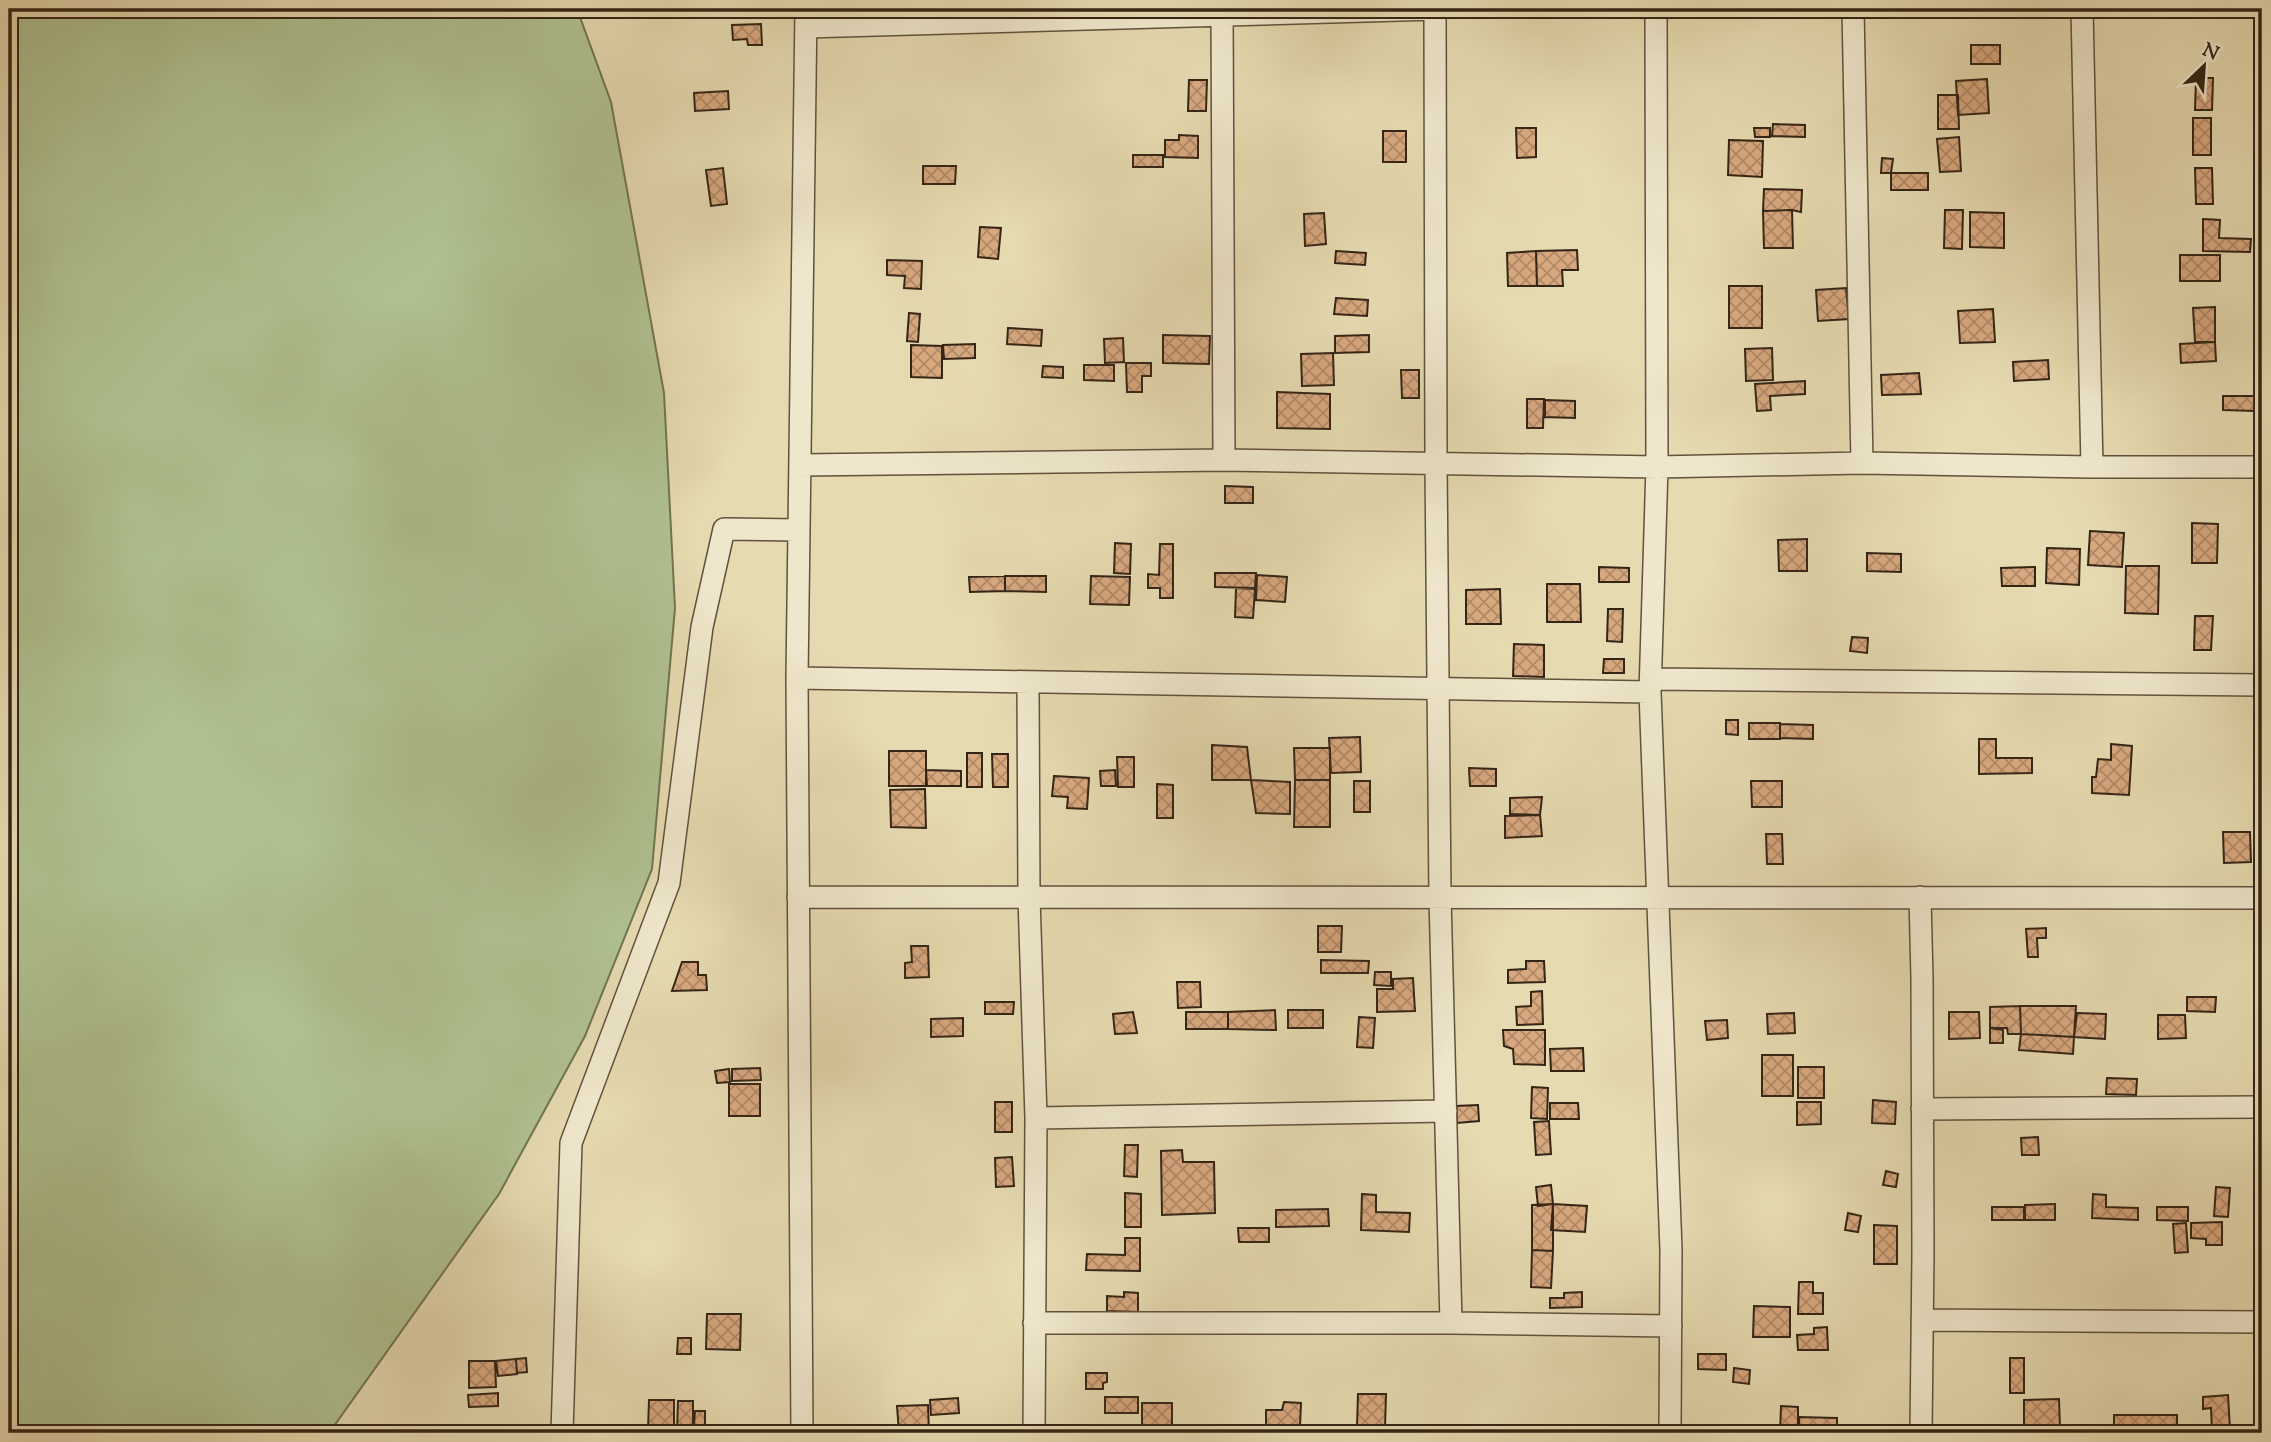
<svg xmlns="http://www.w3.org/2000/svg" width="2271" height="1442" font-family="'Sorts Mill Goudy',serif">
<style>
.green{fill:#b0c190;stroke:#727352;stroke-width:2}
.building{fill:url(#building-cross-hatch);stroke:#352515;stroke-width:2}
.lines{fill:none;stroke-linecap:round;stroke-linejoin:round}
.minor-casing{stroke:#61523c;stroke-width:24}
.minor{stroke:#efe7cc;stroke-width:21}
</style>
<defs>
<pattern id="building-cross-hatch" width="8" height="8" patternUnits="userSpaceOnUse" patternTransform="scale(1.75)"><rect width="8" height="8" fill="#d8a87f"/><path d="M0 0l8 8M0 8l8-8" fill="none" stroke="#b08967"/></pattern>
</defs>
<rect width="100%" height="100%" fill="#e6dab0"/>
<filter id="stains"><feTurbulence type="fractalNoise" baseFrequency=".00286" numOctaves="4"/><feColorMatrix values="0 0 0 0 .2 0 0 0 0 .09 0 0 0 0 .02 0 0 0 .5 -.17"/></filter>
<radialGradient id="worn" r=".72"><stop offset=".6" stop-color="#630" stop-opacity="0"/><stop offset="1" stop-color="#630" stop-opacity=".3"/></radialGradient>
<path class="green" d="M9 9H577L611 102 664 393 675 608 652 869 585 1036 499 1194 329 1433H9Z"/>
<path class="building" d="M761 24 762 45H748L747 39 733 40 732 25Z
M1971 45H2000V64H1971Z
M2196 78H2213L2212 110H2195Z
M1987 79 1989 113 1958 115 1956 81Z
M1189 80H1207L1206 111H1188Z
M728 91 729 109 695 111 694 93Z
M1938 95H1958L1959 129H1938Z
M2193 118H2211V155H2193Z
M1773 124 1805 125V137L1772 136Z
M1516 128H1536V157L1517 158Z
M1754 128H1770V137H1755Z
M1383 131H1406V162H1383Z
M1179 135 1198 136V158L1165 157V140H1179Z
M1959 137 1961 171 1940 172 1937 139Z
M1729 140 1763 141 1762 177 1728 175Z
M1133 155H1163V167H1133Z
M1882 158 1893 159 1891 173H1881Z
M923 166H956L955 184H923Z
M723 168 727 204 711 206 706 170Z
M2195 168H2212L2213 204H2196Z
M1891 173H1928V190H1891Z
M1764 189 1802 190 1801 212 1792 210 1763 211Z
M1792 210 1793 248H1764L1763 211Z
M1945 210H1963L1962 249 1944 248Z
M1970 212 2004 213V248L1970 247Z
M1324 213 1326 244 1305 246 1304 214Z
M2203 219 2220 220 2219 238 2251 239 2250 252 2203 251Z
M980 227 1001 228 998 259 978 257Z
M1577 250 1578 270H1562L1563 286H1537L1536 251Z
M1336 251 1366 253 1365 265 1335 263Z
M1536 251 1537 286H1508L1507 253Z
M2180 255H2220V281H2180Z
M887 260 922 261 921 289 904 288 905 276 887 275Z
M1729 286H1762V328H1729Z
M1846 288 1849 319 1818 321 1816 290Z
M1336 298 1368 300 1367 316 1334 314Z
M2215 307V342H2195L2193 308Z
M1993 309 1995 342 1960 343 1958 311Z
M909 313 920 314 918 342 907 341Z
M1008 328 1042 330 1041 346 1007 344Z
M1163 335 1210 336 1209 364 1163 363Z
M1369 335V352L1335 353V336Z
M1123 338 1124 362 1105 363 1104 339Z
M2215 342 2216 361 2181 363 2180 344Z
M975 344V358L944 359 943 345Z
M911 345 942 346V378L911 377Z
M1772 348 1773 380 1746 381 1745 349Z
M1333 353 1334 385 1302 386 1301 354Z
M2048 360 2049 379 2014 381 2013 362Z
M1126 363H1151V376H1142V392H1127Z
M1084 365H1114V381L1084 380Z
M1043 366 1063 367V378L1042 377Z
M1401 370H1419V398H1402Z
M1919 373 1921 394 1882 395 1881 375Z
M1805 381V394L1770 396 1771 410 1757 411 1755 384Z
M1277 392 1330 394V429L1277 428Z
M2223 396H2255V411L2223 410Z
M1527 399H1544L1543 428H1527Z
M1545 400 1575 401V418L1545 417Z
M1225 486 1253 487V503H1225Z
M2192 523 2218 524 2217 563H2192Z
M2090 531 2124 533 2122 567 2088 565Z
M1807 539V571H1779L1778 540Z
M1115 543 1131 544 1130 574 1114 573Z
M1160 544H1173V598H1160V588H1148V574L1159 575Z
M2047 548 2080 549 2079 585 2046 583Z
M1867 553 1901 554V572L1867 571Z
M2126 566H2159L2158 614 2125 613Z
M1599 567 1629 568V582H1599Z
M2035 567V586H2002L2001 568Z
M1215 573H1256L1255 588 1215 587Z
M1257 575 1287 577 1285 602 1256 600Z
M1005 576H1046V592L1005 591Z
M1005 576V591L970 592 969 577Z
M1091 576 1130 577 1129 605 1090 604Z
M1547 584H1580L1581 622H1547Z
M1236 588 1255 589 1253 618 1235 617Z
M1500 589 1501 624H1466V590Z
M1608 609H1623L1622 642 1607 641Z
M2195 616H2213L2211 650H2194Z
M1852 637 1868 638 1867 653 1850 651Z
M1514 644 1544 645V677L1513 676Z
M1604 659H1624V673H1603Z
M1726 720H1738V735L1726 734Z
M1749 723H1780V739H1749Z
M1780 724 1813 725V739L1780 738Z
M1360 737 1361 772 1331 773 1329 738Z
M1979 739H1996V758H2032V773L1979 774Z
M2111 744 2132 746 2129 795 2092 793V777H2096L2098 759 2111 760Z
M1212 745 1247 747 1251 780H1212Z
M1294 748H1330V780H1295Z
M889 751H926V786H889Z
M967 753H982V787H967Z
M992 754H1008V787H993Z
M1117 757H1134V787H1118Z
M1469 768 1496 769V786H1470Z
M926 770 961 771V786H927Z
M1115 770 1116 786H1101L1100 771Z
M1054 776 1089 778 1087 809 1067 808 1068 797 1052 796Z
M1251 780 1290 782V814L1256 813Z
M1295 780H1330V827H1294Z
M1354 781H1370V812H1354Z
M1751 781H1782V807H1752Z
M1157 784 1173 785V818H1157Z
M925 789 926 828 891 827 890 790Z
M1542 797 1540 815 1510 814V798Z
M1540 815 1542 836 1505 838V816Z
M2223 832H2250L2251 862 2224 863Z
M1766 834H1782L1783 864H1767Z
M1318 926H1342L1341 952H1318Z
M2046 928V938H2037L2038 957H2028L2026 929Z
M911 946H928L929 977 905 978V963L912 962Z
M1321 960 1369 961 1368 973H1321Z
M1526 961H1544L1545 982 1508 983V970L1526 969Z
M682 962H698V975H706L707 990 672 991Z
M1375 972H1391V986L1374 985Z
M1413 978 1415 1011 1377 1012V989H1393V979Z
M2255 979H2262V1011H2254Z
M1177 982H1200L1201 1007 1178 1008Z
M1542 991 1543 1024 1517 1025 1516 1007 1531 1006V992Z
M2187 997H2216L2215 1012 2187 1011Z
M985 1002H1014L1013 1014H985Z
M2020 1006 2021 1034H2008L2007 1028H1990V1007Z
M2020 1006H2076L2074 1037 2021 1034Z
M1275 1010 1276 1030 1228 1029V1012Z
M1288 1010H1323V1028H1288Z
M1133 1012 1137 1033 1115 1034 1113 1014Z
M1186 1012H1228V1029H1186Z
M1949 1012H1979L1980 1038 1949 1039Z
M1794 1013 1795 1033 1768 1034 1767 1014Z
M2077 1013 2106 1014 2105 1039 2074 1037Z
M2158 1015H2185L2186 1038 2158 1039Z
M1359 1017 1375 1018 1373 1048 1357 1047Z
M963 1018V1036L931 1037V1019Z
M1727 1020 1728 1038 1707 1040 1705 1021Z
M1990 1028 2003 1030V1043H1990Z
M1503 1030H1545V1065L1514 1064 1513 1049 1504 1046Z
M2021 1034 2074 1037 2073 1054 2019 1050Z
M1583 1048 1584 1071H1551L1550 1049Z
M1762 1055H1793V1096H1762Z
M1798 1067H1824V1098H1798Z
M760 1068 761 1080 732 1081V1069Z
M729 1069 730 1082 717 1083 715 1071Z
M2107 1078 2137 1079 2136 1095 2106 1094Z
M729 1084H760V1116H729Z
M1532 1087 1548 1088 1547 1119 1531 1118Z
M1873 1100 1896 1102 1895 1124 1872 1123Z
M995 1102H1012V1132H995Z
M1797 1102H1821V1124L1797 1125Z
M1550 1103H1578L1579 1119H1550Z
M1478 1105 1479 1121 1457 1123 1456 1106Z
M1549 1121 1551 1154 1536 1155 1534 1122Z
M2038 1137 2039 1155H2022L2021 1138Z
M1125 1145H1138L1137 1177 1124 1176Z
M1182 1150 1183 1162H1214L1215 1213 1162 1215 1161 1151Z
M1012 1157 1014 1186 996 1187 995 1158Z
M1886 1171 1898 1174 1896 1187 1883 1185Z
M1551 1185 1553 1204 1538 1206 1536 1187Z
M2216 1187 2230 1188 2228 1217 2214 1216Z
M1125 1193 1141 1194V1227H1125Z
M1362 1194 1376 1195V1212L1410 1213 1409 1232 1361 1230Z
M2093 1194 2106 1195V1207L2138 1208V1220L2092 1218Z
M1553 1204 1587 1206 1585 1232 1551 1230Z
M1553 1204V1251L1532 1250V1205Z
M2055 1204V1220H2025V1205Z
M1992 1207H2024V1220H1992Z
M2157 1207H2188V1221L2157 1220Z
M1328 1209 1329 1226 1276 1227V1210Z
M1848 1213 1861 1216 1858 1232 1845 1230Z
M2222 1222V1245H2206V1239L2191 1238V1223Z
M2186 1223 2188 1252 2175 1253 2173 1224Z
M1874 1225 1897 1226V1264H1874Z
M1238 1228H1269V1242H1239Z
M1125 1238H1140V1271L1086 1270 1087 1254 1125 1255Z
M1532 1250 1553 1251 1551 1288 1531 1287Z
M1799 1282H1813V1293H1823V1314H1798Z
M1124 1292 1138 1293V1312L1107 1311V1296L1124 1297Z
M1582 1292V1307L1550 1308V1298H1564V1293Z
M1754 1306 1790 1307V1337H1753Z
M707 1314H741L740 1350 706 1349Z
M1827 1327 1828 1350H1798L1797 1335 1814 1334V1328Z
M678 1338H691V1354H677Z
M1698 1354H1726V1370L1698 1369Z
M526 1358 527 1372 517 1373 516 1359Z
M2010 1358H2024V1393H2010Z
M516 1359 517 1374 498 1376 496 1361Z
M469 1361H495L496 1387 469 1388Z
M1734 1368 1750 1370 1749 1384 1733 1382Z
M1086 1373H1107V1382L1103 1383V1389H1086Z
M498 1393V1406L469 1407 468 1395Z
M1358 1394H1386L1385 1428 1357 1427Z
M2228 1395 2230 1429 2212 1430 2211 1408 2203 1409V1397Z
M1105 1397H1138V1413H1105Z
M958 1398 959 1413 931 1415 930 1400Z
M2059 1399 2060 1429 2024 1430V1400Z
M649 1400H674V1430H648Z
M678 1401H693V1433H677Z
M1284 1402 1301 1403 1300 1426 1266 1425V1410H1282Z
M1142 1403H1172V1433H1142Z
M928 1405 929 1433H899L897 1406Z
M1781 1406 1798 1407V1433H1780Z
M695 1411H705V1426L694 1425Z
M2114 1415H2177V1430H2114Z
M1799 1417 1837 1418V1432H1799Z"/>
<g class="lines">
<defs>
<path id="minor" d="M1222 9 1224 460
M1435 9 1436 463 1440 897 1451 1323
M1656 9 1657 467 1650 692 1671 1250 1670 1433
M1853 9 1862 463
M2082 9 2092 467
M806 27 1435 9
M800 465 1224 460 1657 467 1862 463 2092 467H2262
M797 678 1650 692
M1651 679 2262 685
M1028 682 1029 897 1036 1118 1034 1433
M798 897 2262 898
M1920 897 1922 979 1923 1253 1921 1433
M1922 1109 2262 1107
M1036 1118 1446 1111
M1922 1320 2262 1322
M1034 1323H1451L1671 1326
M562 1433 571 1143 669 883 702 627 724 529 799 530
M802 1433 797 678 806 9"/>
</defs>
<use href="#minor" class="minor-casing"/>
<use href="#minor" class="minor"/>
</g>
<rect width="2271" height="1442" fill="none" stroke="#e6dab0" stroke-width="35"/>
<rect x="10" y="10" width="2250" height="1421" fill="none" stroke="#352515" stroke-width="3.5"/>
<rect x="18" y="18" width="2236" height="1407" fill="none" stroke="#352515" stroke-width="2"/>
<g transform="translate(2204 66) rotate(25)" stroke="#efe7cc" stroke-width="5" paint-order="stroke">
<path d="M0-5L12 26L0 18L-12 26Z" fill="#352515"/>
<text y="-10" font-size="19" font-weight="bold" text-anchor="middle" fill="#352515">N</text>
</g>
<rect width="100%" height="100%" filter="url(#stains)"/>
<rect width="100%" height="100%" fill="url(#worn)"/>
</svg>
